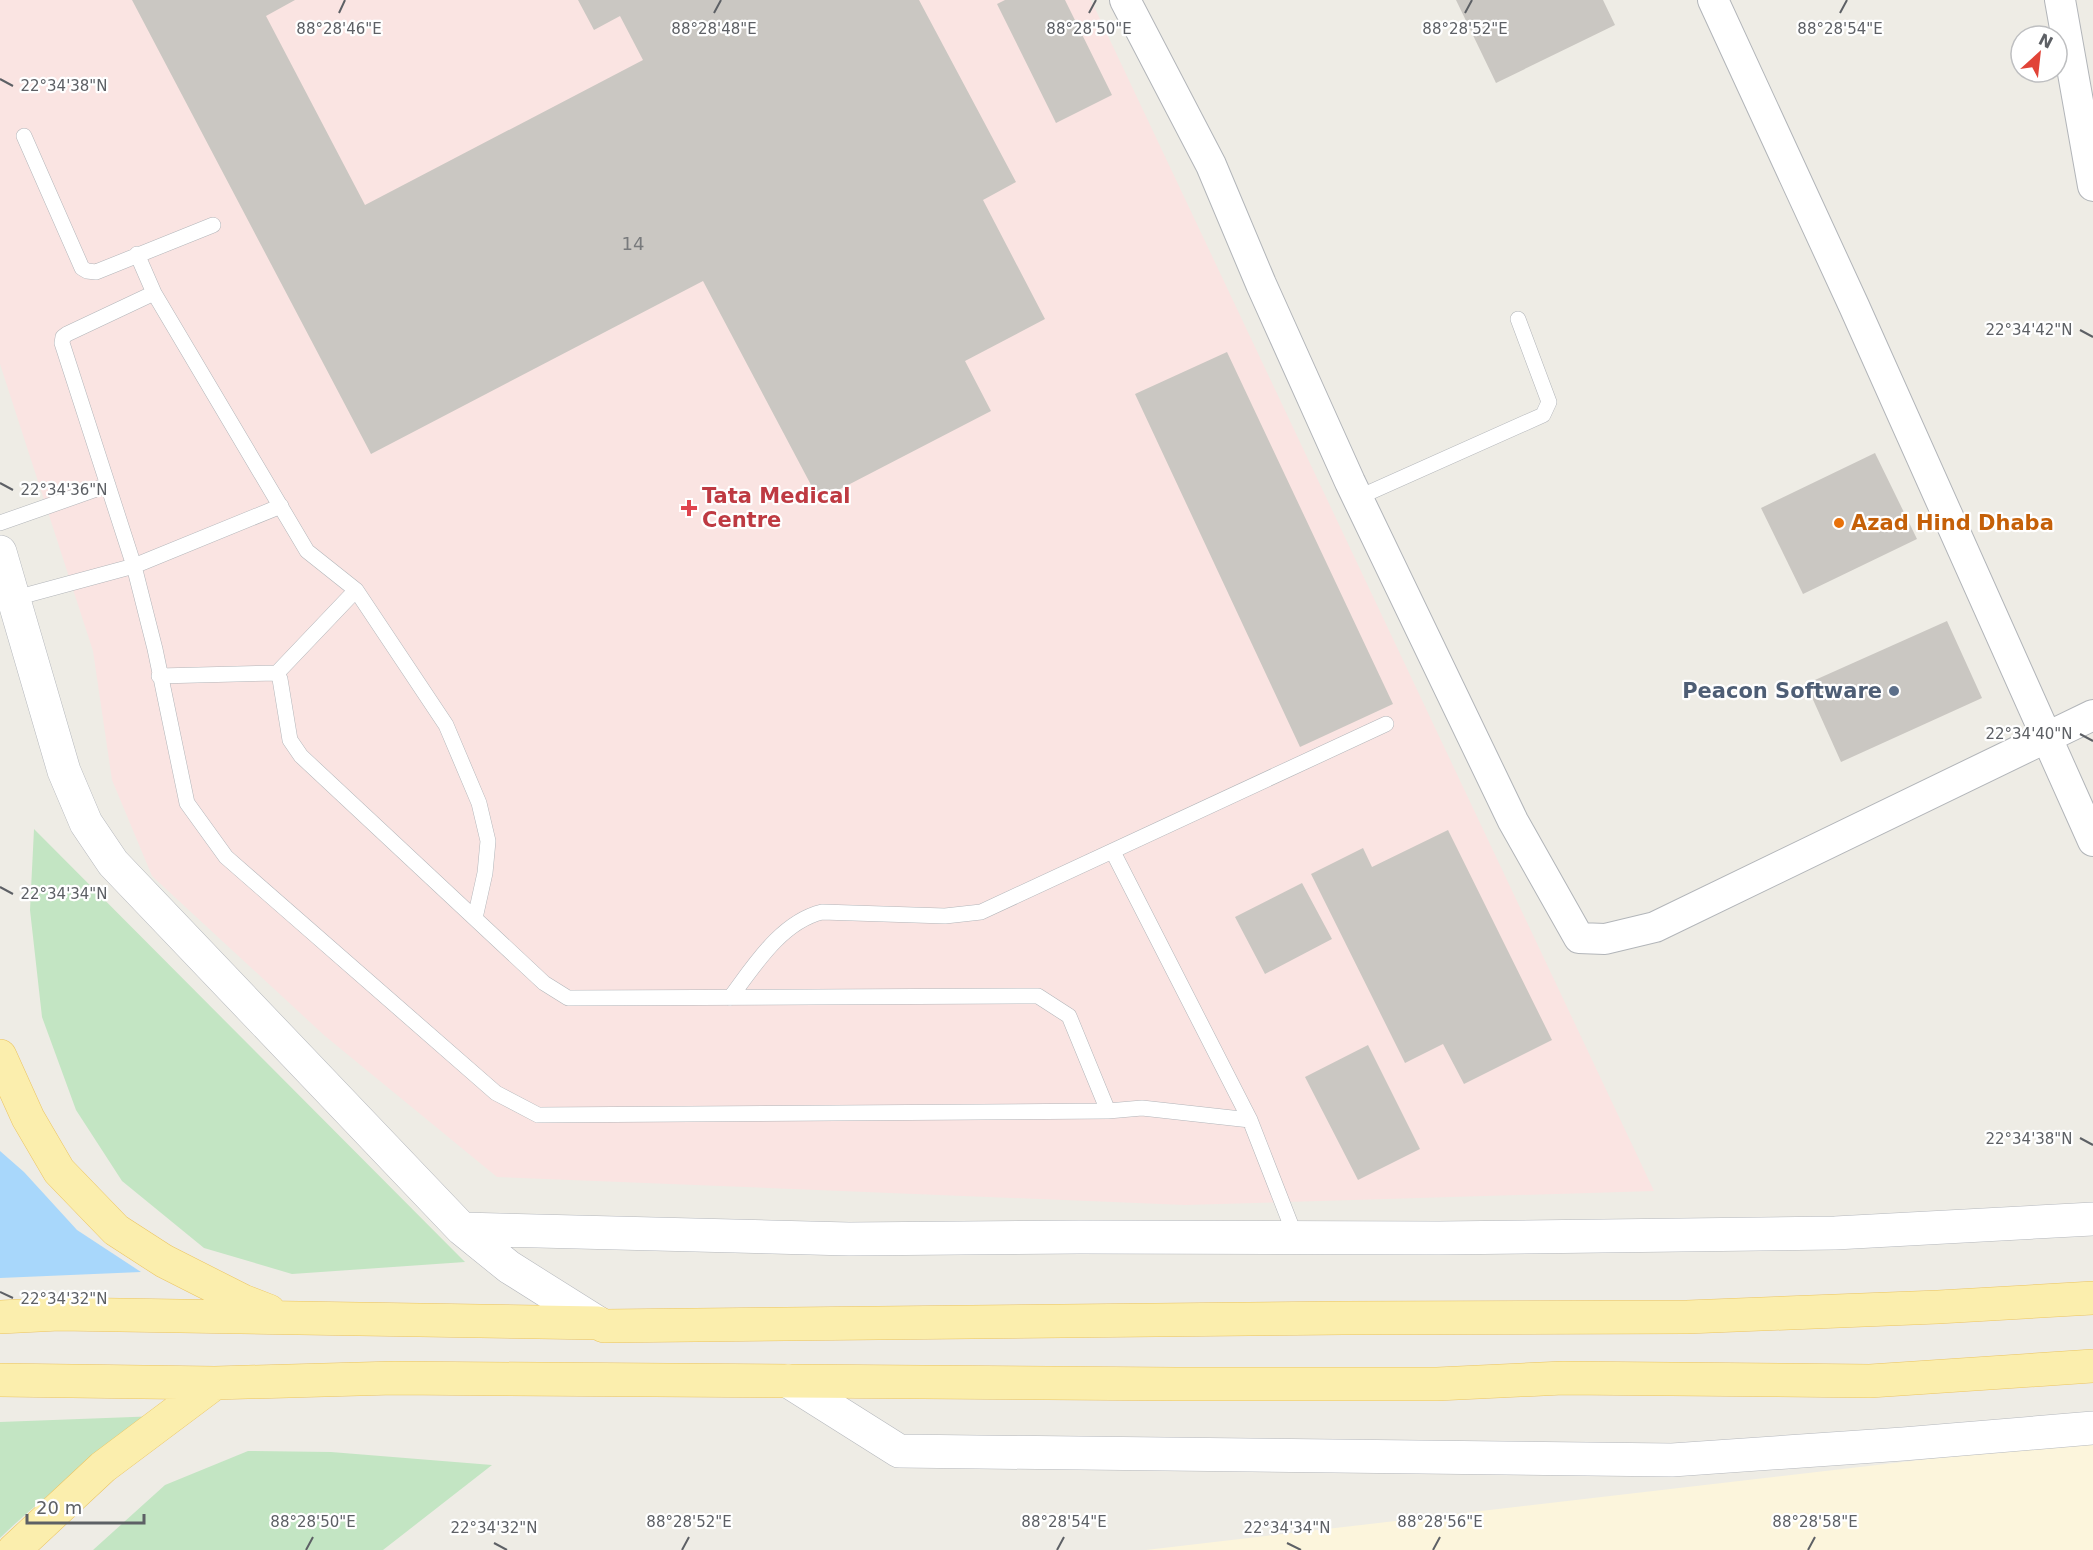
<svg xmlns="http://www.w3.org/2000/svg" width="2093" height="1550" font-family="'DejaVu Sans',sans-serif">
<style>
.commercial{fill:#fcf5dc}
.medical{fill:#fae4e2}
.green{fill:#c3e5c3}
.water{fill:#a8d7fb}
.building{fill:#cac7c2}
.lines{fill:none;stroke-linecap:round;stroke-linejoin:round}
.lane-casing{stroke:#b2b5b9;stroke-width:16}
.street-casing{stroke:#b2b5b9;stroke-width:32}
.secondary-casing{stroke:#b4b7bc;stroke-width:34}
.primary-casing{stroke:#ebc461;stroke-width:34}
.lane{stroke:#fff;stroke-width:15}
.street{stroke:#fff;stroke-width:30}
.secondary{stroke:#fff;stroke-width:33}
.primary{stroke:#fbeead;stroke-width:33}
.ticks{fill:none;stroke:#5d6065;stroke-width:2}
.health-dot{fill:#e0444e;stroke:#fff;stroke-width:2}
.food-dot{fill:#e8710a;stroke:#fff;stroke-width:2}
.service-dot{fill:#5c6f8a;stroke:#fff;stroke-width:2}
.labels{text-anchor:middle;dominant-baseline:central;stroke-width:4.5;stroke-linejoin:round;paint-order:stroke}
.number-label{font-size:18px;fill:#787a7c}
.health-label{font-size:21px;font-weight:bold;fill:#be3a42;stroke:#fff;text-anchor:start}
.food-label{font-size:21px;font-weight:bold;fill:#c56008;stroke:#fff;text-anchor:start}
.service-label{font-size:21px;font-weight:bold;fill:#4e5e75;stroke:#fff;text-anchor:end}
.ticks-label{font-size:15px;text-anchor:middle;fill:#5d6065;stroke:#fff;stroke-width:4.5;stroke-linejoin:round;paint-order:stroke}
</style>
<rect width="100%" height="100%" fill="#eeece5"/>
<path class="commercial" d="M2093 1440V1550H1146Z"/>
<path class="medical" d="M0 0H1091L1654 1191 1185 1205 497 1177 325 1036 152 876 112 780 93 651 0 364Z"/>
<path class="green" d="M34 829 465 1262 292 1274 204 1248 122 1181 76 1110 42 1017 30 910Z
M159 1416C103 1454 48 1491 0 1538V1422Z
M248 1451 331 1452 492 1465 383 1550H93L165 1485Z"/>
<path class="water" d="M0 1151 24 1172 77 1230 141 1272 0 1278Z"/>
<path class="building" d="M132 0H295L266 16 365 205 643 60 620 16 594 30 578 0H919L1016 182 983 200 1045 319 965 361 991 411 819 500 703 281 371 454Z
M1005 0H1065L1112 95 1056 123 997 4Z
M1456 0H1603L1615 25 1496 83Z
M1227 352 1393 704 1300 747 1135 394Z
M1875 453 1917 539 1803 594 1761 508Z
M1947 621 1982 698 1841 762 1806 684Z
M1448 830 1552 1040 1464 1084 1443 1044 1405 1063 1311 874 1363 848 1372 867Z
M1302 883 1332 939 1265 974 1235 917Z
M1368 1045 1420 1149 1358 1180 1305 1077Z"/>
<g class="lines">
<defs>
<path id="lane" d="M24 136 82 268 87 271 96 272 213 225
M137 254 154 293
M1357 498 1543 415 1549 402 1518 319
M0 523 108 485
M12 599 134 566 281 506
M277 673 356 590
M159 676 277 673 280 679 290 740 301 756 544 983 568 998 1038 996 1069 1016 1108 1111
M1113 852 1250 1120 1296 1238
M475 918 485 873 488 841 479 803 446 725 356 590 307 551 154 293 67 334 63 337 62 343 134 566 155 649 187 803 226 857 496 1093 538 1115 1108 1111 1142 1108 1250 1120
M730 998C754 966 781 922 822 912L945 916 981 912 1386 724"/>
<path id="street" d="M1125 0 1211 165 1261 284 1350 482 1513 821 1579 938 1605 939 1655 927 2093 715
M1713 0 1854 306 2093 841
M2060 0 2093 186"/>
<path id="secondary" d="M0 552 64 771 86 823 113 863 462 1229 509 1267 598 1323
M462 1229 849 1239 1079 1237 1439 1238 1835 1233 2093 1219
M788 1381 899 1451 1672 1460 1903 1444 2093 1428"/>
<path id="primary" d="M0 1056 28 1118 59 1171 116 1230 164 1261 243 1301 269 1311
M0 1317 59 1314 598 1323 604 1326 1343 1318 1687 1317 1938 1307 2093 1298
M0 1380 215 1383 394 1378 1176 1384H1437L1563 1378 1870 1381 2093 1366
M14 1550 103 1467 215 1383"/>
</defs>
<use href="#lane" class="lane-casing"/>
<use href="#street" class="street-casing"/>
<use href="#secondary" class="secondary-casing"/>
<use href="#primary" class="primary-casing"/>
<use href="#lane" class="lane"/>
<use href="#street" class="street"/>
<use href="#secondary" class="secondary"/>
<use href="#primary" class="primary"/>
</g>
<path class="ticks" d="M339 13 345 0M714 13 721 0M1089 13 1096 0M1465 13 1472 0M1840 13 1847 0M0 79 13 86M2080 330 2093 337M0 483 13 490M2080 734 2093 741M0 887 13 894M2080 1138 2093 1145M0 1292 13 1298M494 1543 507 1550M1287 1543 1301 1550M306 1550 313 1537M682 1550 689 1537M1057 1550 1064 1537M1433 1550 1440 1537M1808 1550 1815 1537"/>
<path class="health-dot" d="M686 499h6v6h6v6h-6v6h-6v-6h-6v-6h6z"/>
<circle class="food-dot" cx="1839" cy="523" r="6"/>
<circle class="service-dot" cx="1894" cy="691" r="6"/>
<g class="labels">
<g class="number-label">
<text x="633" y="243">14</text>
</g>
<g class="health-label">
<text x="702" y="496">Tata Medical<tspan x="702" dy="24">Centre</tspan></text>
</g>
<g class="food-label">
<text x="1851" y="523">Azad Hind Dhaba</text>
</g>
<g class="service-label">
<text x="1882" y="691">Peacon Software</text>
</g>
</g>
<g class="ticks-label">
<text x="339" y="34">88°28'46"E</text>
<text x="714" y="34">88°28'48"E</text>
<text x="1089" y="34">88°28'50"E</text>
<text x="1465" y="34">88°28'52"E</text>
<text x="1840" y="34">88°28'54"E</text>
<text x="64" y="91">22°34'38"N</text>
<text x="2029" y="335">22°34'42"N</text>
<text x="64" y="495">22°34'36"N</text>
<text x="2029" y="739">22°34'40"N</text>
<text x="64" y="899">22°34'34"N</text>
<text x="2029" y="1144">22°34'38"N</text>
<text x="64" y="1304">22°34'32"N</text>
<text x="313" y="1527">88°28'50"E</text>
<text x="689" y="1527">88°28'52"E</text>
<text x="1064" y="1527">88°28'54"E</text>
<text x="1440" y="1527">88°28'56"E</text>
<text x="1815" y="1527">88°28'58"E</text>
<text x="494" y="1533">22°34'32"N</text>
<text x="1287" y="1533">22°34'34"N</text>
</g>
<g transform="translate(2039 54) rotate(27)"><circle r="28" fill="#ffffff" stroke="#bebfc1" stroke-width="1.5"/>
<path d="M0-4.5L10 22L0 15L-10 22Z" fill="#e14438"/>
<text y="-9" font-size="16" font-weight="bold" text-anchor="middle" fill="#5d6065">N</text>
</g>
<path d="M27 1514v9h117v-9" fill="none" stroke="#5d6065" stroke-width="3"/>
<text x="36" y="1514" font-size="18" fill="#5d6065" stroke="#ffffff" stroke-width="4.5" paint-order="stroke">20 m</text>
</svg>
